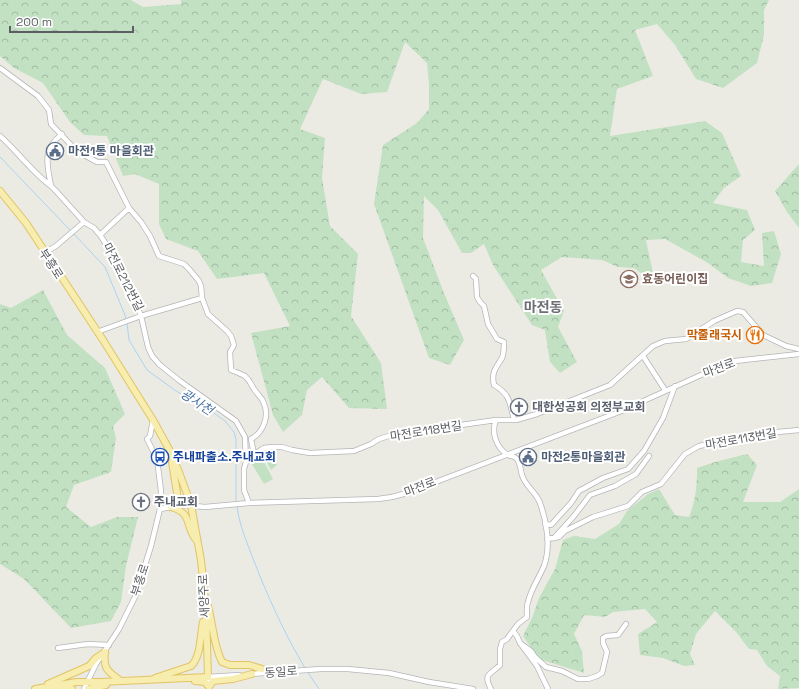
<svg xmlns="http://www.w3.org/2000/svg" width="799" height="689" font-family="'Space Grotesk','Noto Sans KR',sans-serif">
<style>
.grass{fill:#c2e1c3}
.forest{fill:url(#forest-crowns)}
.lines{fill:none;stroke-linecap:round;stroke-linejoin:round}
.stream{stroke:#aad2f6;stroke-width:1}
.minor-casing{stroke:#b4b5b9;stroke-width:6}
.major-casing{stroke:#e2c366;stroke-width:8}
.minor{stroke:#fff;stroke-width:4.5}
.major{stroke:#f6edae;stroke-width:6}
.labels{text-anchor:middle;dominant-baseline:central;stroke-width:4;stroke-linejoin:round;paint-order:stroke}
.service-label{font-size:12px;font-weight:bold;fill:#4e5e75;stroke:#fff;text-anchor:start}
.street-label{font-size:12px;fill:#5b5e62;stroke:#fff}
.education-label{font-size:12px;font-weight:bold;fill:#785e54;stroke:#fff;text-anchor:start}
.food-label{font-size:12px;font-weight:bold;fill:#c56008;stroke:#fff;text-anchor:end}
.worship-label{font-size:12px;font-weight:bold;fill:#5b616d;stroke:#fff;text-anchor:start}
.transit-label{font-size:12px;font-weight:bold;fill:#164399;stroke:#fff;text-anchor:start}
.water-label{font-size:13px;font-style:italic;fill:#4974a6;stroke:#fff}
.quarter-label{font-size:14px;font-weight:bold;fill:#6c7074;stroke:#fff}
</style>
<defs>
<pattern id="forest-crowns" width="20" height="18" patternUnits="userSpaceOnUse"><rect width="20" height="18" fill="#c2e1c3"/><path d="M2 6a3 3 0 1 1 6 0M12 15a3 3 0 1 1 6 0" fill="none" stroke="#a1baa2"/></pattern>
</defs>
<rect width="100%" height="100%" fill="#ecebe3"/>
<path class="grass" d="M269 449 277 465 271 470 261 453Z
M260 454 273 479 264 484 250 461Z"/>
<path class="forest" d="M0 0H131L143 7 181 4V0H769L764 10V35L757 63 723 88 696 79 675 45 657 24 635 30 653 76 617 89 610 136 705 121 722 133 741 176 724 188 713 203 747 210 755 230 743 240 741 262 764 266 762 233 774 231 781 254 772 283 751 286 728 278 708 263 665 239 646 240 654 278H648L634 268 618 267 602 260 562 257 541 270 564 311 558 327 577 362 560 373 550 362 545 330 532 325 493 265 484 244 471 253H462L438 210 424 196 423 238 444 293 464 340 450 365 429 358 374 204 383 145 417 123 429 109V84L427 63 405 42 387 92 361 94 323 79 300 129 325 138 322 178 330 226 358 254 351 316 381 363 387 409 349 408 322 377 307 390 302 415 283 432 273 415 251 333 290 326 264 273 217 279 198 251 166 239 159 224V184L135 174 123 176 107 136 84 135 70 122 43 83 14 68 0 56Z
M799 164V228L787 212 775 191Z
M43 290 67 335 105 368 125 414 113 426 116 438 111 472 74 485 66 507 91 527 117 517H138L126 566 121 602 111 621 71 628 24 579 0 564V304L11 308Z
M747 454 757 465 743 502H780L799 489V688L778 689 780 676 767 666 757 650 749 649 736 632 715 611 696 634 690 654 695 665 684 666 663 658 640 655 638 634 657 622 645 609 613 612 605 617 584 615 574 634 582 651 584 673 539 659 523 636 532 618 539 598 555 569 563 540 574 536 595 539 619 524 627 511 648 494 659 489 675 515 689 517C696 500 697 485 697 468L715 462Z"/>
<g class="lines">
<path class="stream" d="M0 157 70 230
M74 234 105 267 125 315 126 320
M127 323 129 340 147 370 176 391 201 404 225 421 234 432 236 439V503
M237 506C239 524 246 540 252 556 267 595 284 633 305 668
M307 671 319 689"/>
<defs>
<path id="minor" d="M0 68 38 96 49 110 51 124 72 146 77 151 97 162H106L129 208 141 222 150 236 159 256 184 264 189 269 199 281 201 286 202 298 208 314 227 331 231 336 234 345 230 352 231 370C236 372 241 374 245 376 250 380 251 385 254 389 257 394 261 397 263 401 270 415 264 432 251 439L254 454
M62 134C42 150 47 164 51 186L56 191 84 222 94 228 100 235 110 250 131 290 141 316 148 347 152 356 160 365 180 381 236 421 245 437 246 462
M0 136C18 152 32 172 51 186
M100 235 129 208
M44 253 56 246 84 222
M473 276 476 279 477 297 480 302 484 306 488 324 497 339 504 342C504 347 504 353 502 358 496 368 491 372 494 385 510 394 510 403 514 420
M97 332 141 316 202 298
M643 356 665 390
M249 503 244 490V469L246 462 250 457 264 448 272 447H282L292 450 310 453 354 451 371 444 379 439 395 434 421 429 454 426 496 420H516L537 414 605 387 610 385 653 346 665 341 686 339 714 321 737 311 743 312 763 335 786 346 799 349
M160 509 184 505 205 507 249 503 378 499 392 497 407 493 619 412 721 366 735 361 799 354
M545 524 551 525 571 503 579 491 603 478 628 469 644 451 663 418 675 386
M554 538 574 516 590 495 615 486 636 474 649 456
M547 539 559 537 565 531 593 517 628 506 642 492 661 484 685 454 699 446 757 434 799 430
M513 631 517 636 520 643 537 666 548 689
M520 643 531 651 535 657 546 667 562 671 578 679H588L597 676 602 673 603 669 607 652 603 643V638L606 636 618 635 626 624
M58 648 88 644 109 645
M251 674 321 669H348L389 673 429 682 473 689
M208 680V677L239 675
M84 689 96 664 119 629 135 597 151 546 160 509 161 491 157 459 147 439 150 436 153 420
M491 689C482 673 492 674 500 665V649L502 642 507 639 518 624 527 617C527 613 526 607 528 602 531 589 539 578 544 566 551 547 547 522 540 503 536 492 525 486 522 475 520 469 521 463 516 458 514 456 510 456 508 455 496 448 491 432 496 420"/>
<path id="major" d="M0 191 26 223 103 340 153 420 170 451 179 472 191 505 201 560 206 610 208 677 101 682H77L35 689
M171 507 175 505 178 499 172 462
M171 507C194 514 184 526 197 541
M208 606C213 624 213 644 222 662L230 665H249L272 672
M105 652C103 669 108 672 121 681
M155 678 191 666C201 657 200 636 203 622
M195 681 205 682 209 687 213 681 233 679 252 674
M48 684 89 666 96 658 105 652
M54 688 72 689
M88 689 106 685"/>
</defs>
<use href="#minor" class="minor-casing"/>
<use href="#major" class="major-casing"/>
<use href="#minor" class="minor"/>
<use href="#major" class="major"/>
</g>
<defs>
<symbol id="civic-ring" viewBox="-11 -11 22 22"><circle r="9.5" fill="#fff" stroke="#5c6f8a" stroke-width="1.5"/><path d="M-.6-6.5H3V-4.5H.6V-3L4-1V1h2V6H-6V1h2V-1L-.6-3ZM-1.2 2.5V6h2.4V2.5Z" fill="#5c6f8a"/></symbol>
<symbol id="school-ring" viewBox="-11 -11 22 22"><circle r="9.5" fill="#fff" stroke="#8d6e63" stroke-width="1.5"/><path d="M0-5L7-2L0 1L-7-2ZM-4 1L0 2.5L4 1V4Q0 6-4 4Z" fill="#8d6e63"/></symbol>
<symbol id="restaurant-ring" viewBox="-11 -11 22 22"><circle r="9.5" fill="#fff" stroke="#e8710a" stroke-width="1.5"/><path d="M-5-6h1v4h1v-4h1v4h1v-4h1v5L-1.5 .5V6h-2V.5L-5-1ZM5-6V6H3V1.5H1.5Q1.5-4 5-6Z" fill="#e8710a"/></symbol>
<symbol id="church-ring" viewBox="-11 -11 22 22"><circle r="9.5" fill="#fff" stroke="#6b7280" stroke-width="1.5"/><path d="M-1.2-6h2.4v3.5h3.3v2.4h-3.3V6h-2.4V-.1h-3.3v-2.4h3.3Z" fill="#6b7280"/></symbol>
<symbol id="bus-ring" viewBox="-11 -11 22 22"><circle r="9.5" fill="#fff" stroke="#1a4fb4" stroke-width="1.5"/><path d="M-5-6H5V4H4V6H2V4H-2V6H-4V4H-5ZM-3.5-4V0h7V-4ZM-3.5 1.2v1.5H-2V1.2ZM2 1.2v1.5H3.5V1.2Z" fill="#1a4fb4"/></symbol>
</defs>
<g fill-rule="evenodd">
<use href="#civic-ring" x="45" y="141" width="20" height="20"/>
<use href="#school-ring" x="619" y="269" width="20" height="20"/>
<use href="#restaurant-ring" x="745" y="325" width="20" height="20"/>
<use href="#church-ring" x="509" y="397" width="20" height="20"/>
<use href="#bus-ring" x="150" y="447" width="20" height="20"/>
<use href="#civic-ring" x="518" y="447" width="20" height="20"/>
<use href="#church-ring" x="131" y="492" width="20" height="20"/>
</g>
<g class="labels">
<g class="service-label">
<text x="68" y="151">마전1통 마을회관</text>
<text x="541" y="457">마전2통마을회관</text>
</g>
<g class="street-label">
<text transform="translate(51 264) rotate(57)">부흥로</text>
<text transform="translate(123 277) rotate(63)">마전로212번길</text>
<text transform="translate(719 368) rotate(-20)">마전로</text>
<text transform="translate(426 431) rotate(-9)">마전로118번길</text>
<text transform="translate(741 439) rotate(-10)">마전로113번길</text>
<text transform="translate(420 487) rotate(-21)">마전로</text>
<text transform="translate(140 580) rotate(-71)">부흥로</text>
<text transform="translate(204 596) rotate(-93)">새양주로</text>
<text transform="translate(281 672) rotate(-4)">동일로</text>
</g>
<g class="education-label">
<text x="642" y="279">효동어린이집</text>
</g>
<g class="food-label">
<text x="742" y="335">막줄래국시</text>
</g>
<g class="worship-label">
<text x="532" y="407">대한성공회 의정부교회</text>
<text x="154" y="502">주내교회</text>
</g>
<g class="transit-label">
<text x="173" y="457">주내파출소.주내교회</text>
</g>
<g class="water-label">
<text transform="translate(197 402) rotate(33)">광사천</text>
</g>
<g class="quarter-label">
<text x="543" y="307">마전동</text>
</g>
</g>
<path d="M10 26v6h123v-6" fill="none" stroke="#5b5e62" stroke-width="2"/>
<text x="16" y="26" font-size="12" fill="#5b5e62" stroke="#ffffff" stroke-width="3" paint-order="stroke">200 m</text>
</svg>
